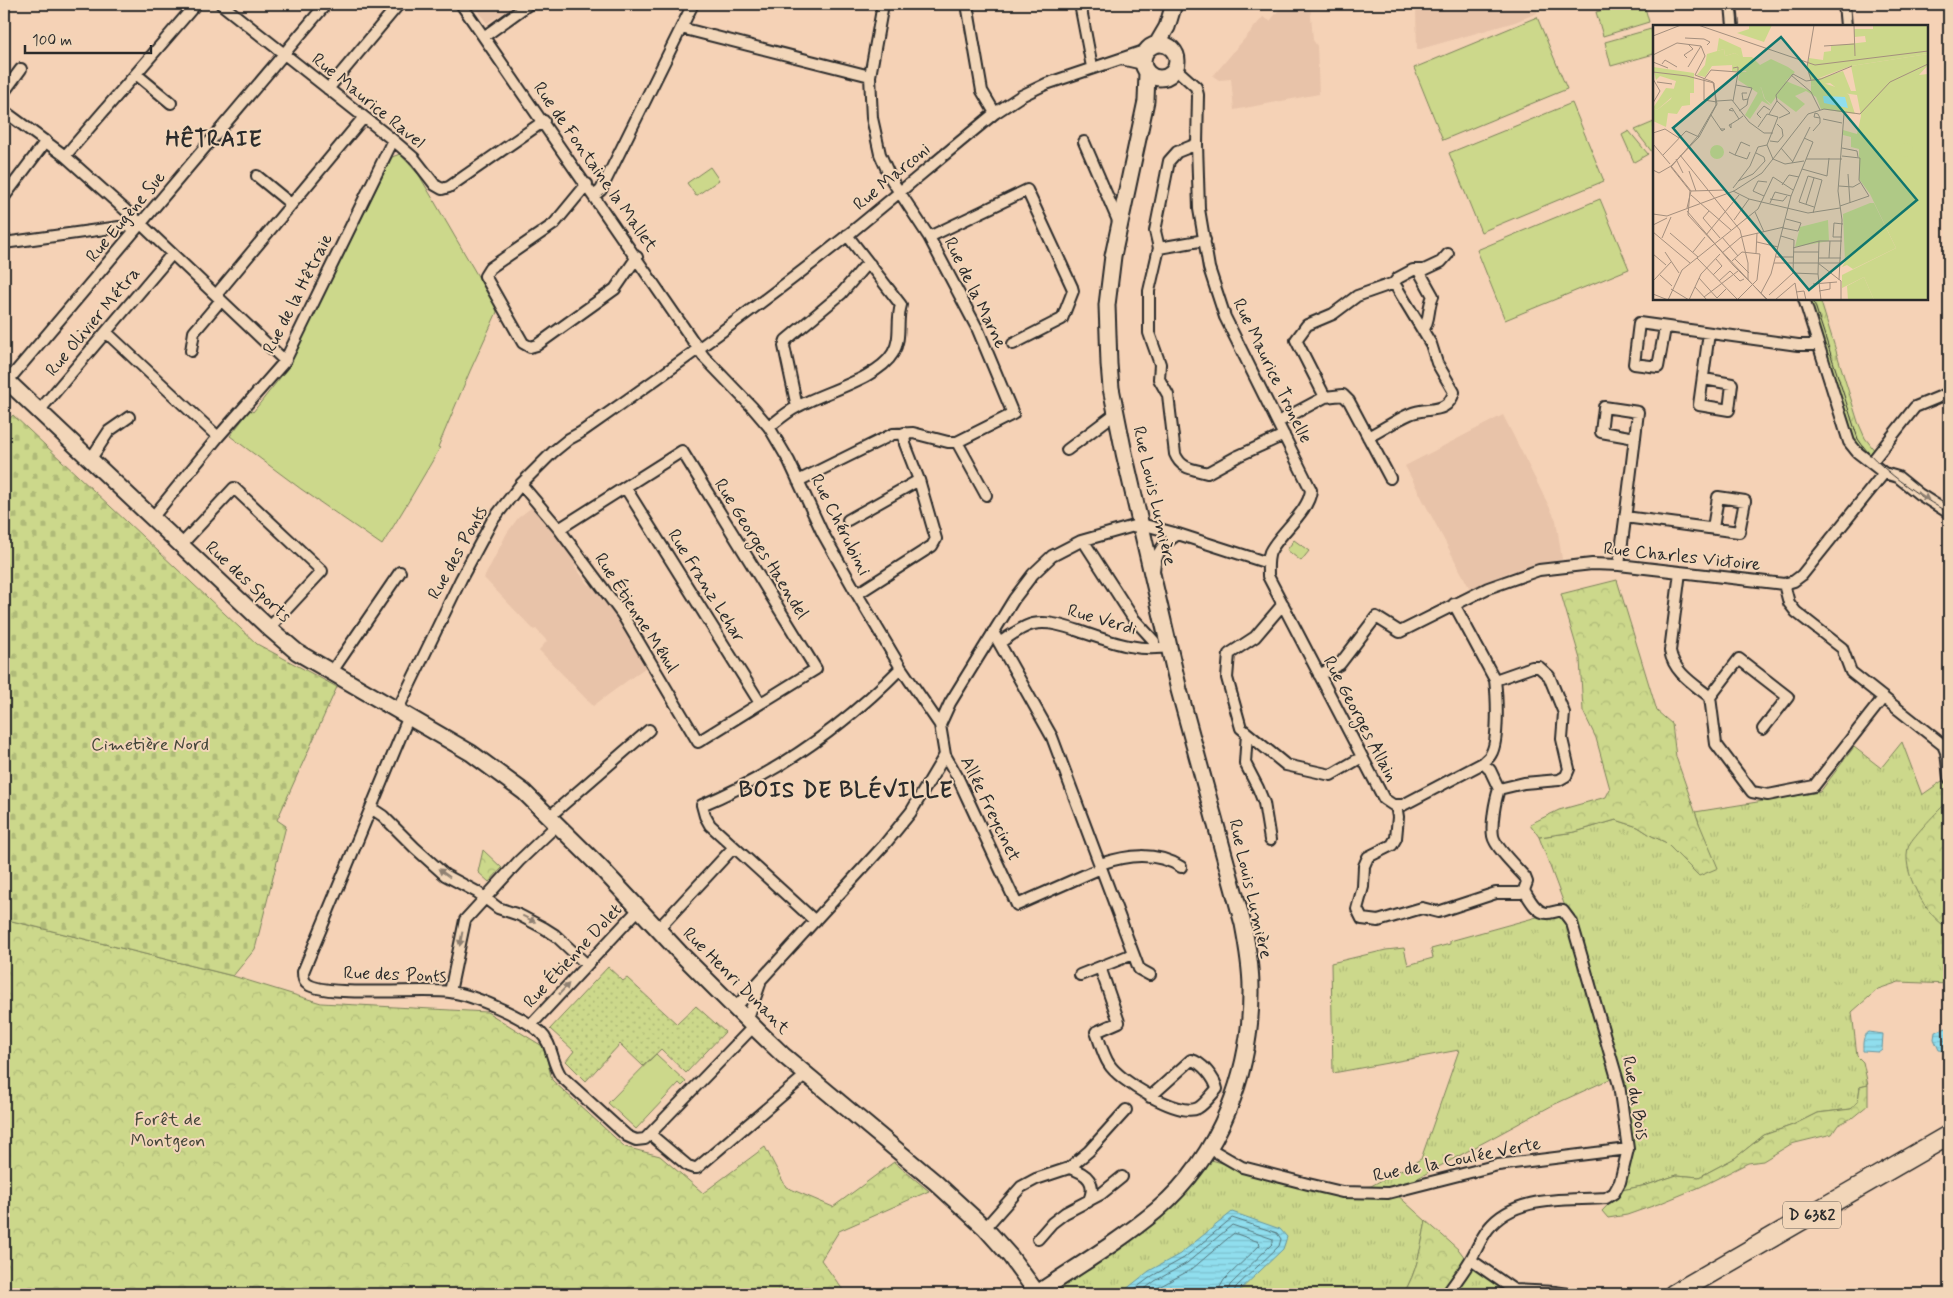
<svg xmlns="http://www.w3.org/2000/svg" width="1953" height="1298" font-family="Mynerve,sans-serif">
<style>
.built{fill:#e8c3a9}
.grass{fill:url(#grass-tufts);stroke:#7c825b}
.forest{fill:url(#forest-crowns);stroke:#7c825b}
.cemetery{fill:url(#cemetery-stones);stroke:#7c825b}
.garden{fill:url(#garden-dots);stroke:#7c825b}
.pitch{fill:#ccd88b;stroke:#7c825b}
.water{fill:url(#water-rules);stroke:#6896a0}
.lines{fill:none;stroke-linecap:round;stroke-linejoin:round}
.shore{stroke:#537379;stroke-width:1}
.street-casing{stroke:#2b2b2b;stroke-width:14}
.secondary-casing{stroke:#2b2b2b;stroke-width:19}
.highway-casing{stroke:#2b2b2b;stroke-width:22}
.street{stroke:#f2d6b9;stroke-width:10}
.secondary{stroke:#f2d6b9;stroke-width:15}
.highway{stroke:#f2d6b9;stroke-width:19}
.tram{stroke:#2b2b2b;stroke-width:1}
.oneway{fill:#8e8072}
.labels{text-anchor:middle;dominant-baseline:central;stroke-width:4;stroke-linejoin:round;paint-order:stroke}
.shield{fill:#f2d6b9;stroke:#675e56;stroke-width:1}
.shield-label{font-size:16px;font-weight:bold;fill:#2b2b2b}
.street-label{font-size:18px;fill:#2b2b2b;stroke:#f2d6b9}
.park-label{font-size:18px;fill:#434539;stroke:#f2d6b9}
.district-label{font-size:22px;font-weight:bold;letter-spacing:1px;fill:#2b2b2b;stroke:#f2d6b9}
.inset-road{fill:none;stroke:#a48f7e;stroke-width:1}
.view{fill:#0f766e;fill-opacity:0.15;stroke:#0f766e;stroke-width:2.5}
.inset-edge{fill:none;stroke:#2b2b2b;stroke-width:2.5}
</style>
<defs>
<pattern id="grass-tufts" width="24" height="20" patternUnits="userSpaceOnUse" patternTransform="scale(1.25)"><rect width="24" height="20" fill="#ccd88b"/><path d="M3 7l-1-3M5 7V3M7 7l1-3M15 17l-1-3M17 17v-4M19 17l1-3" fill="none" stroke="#afba78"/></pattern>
<pattern id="forest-crowns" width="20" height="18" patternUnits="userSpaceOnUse" patternTransform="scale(1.25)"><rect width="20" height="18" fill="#ccd88b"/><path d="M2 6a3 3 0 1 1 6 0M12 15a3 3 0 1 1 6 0" fill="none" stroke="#afba78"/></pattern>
<pattern id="cemetery-stones" width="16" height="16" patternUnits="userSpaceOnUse" patternTransform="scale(1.25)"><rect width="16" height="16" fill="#ccd88b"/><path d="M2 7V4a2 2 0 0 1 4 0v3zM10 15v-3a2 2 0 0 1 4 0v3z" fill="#afba78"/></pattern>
<pattern id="garden-dots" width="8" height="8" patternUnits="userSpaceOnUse" patternTransform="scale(1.25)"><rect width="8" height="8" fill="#ccd88b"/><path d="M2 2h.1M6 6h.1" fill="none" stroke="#afba78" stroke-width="1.8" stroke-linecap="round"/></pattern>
<pattern id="water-rules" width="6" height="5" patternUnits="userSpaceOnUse" patternTransform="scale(1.25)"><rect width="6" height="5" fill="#90deee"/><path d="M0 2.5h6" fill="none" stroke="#7cbfcc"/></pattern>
</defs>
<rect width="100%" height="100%" fill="#f5d2b6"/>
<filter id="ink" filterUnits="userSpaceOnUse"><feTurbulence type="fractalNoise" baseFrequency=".02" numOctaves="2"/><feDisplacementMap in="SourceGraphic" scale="10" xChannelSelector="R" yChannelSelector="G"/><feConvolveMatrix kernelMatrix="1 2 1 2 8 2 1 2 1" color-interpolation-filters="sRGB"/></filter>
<g filter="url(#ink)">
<path class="built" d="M473 4H518L487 23Z
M1286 4H1310L1313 40 1317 46 1319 94 1234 110 1231 79 1219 80 1213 76 1263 17 1270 21 1278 11Z
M1396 4H1537V13L1515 22 1417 50 1416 8 1396 9Z
M1503 415 1556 520 1562 559 1509 572 1470 589 1405 466Z
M532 507 574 558 576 562 575 567 589 585 595 584 615 613 646 667 593 706 539 650 547 641 536 629 534 630 484 578 507 533 518 518Z"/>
<path class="grass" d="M1814 299H1820L1858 422 1865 438 1875 451 1872 454 1866 455 1854 442 1809 301Z
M1902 742 1922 795 1942 781 1949 787V801L1921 831 1930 913 1949 928V984L1899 982 1878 989 1852 1012 1857 1056 1863 1062 1868 1085 1860 1087 1858 1101 1851 1109 1817 1113 1793 1125 1764 1135 1735 1158 1699 1177 1677 1175 1647 1185 1622 1190V1144L1612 1078 1553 1105 1405 1185 1395 1193 1426 1221C1421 1246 1417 1273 1403 1294H1047L1208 1159 1321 1191 1371 1186 1421 1159 1459 1050 1333 1073 1331 963 1386 950 1404 948 1408 965 1433 958 1431 949 1450 944V941L1566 909 1539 837 1575 832 1616 820 1638 827 1652 836 1665 842 1699 876V823L1695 812 1820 792 1854 747 1881 768Z
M1465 1258 1509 1292 1527 1294H1443Z"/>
<path class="forest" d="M1617 580 1657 711 1672 724 1676 757 1699 823 1718 868 1699 876 1665 842 1652 836 1638 827 1616 820 1575 832 1539 837 1530 824 1559 810 1606 797 1610 789 1596 738 1583 711 1580 659 1561 594Z
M1948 801H1949V928C1927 919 1899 869 1909 845 1914 835 1939 810 1948 801Z
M483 850 502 868 489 882 478 872Z
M4 919 233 976 321 1003 487 1012 544 1047 552 1080 625 1147 660 1156 703 1193 765 1147 786 1187 833 1207 894 1162 929 1191 839 1231 821 1260 846 1294H4Z
M1868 1085V1105L1852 1118 1838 1125 1832 1134 1791 1144 1763 1161 1748 1163 1700 1187 1661 1203 1627 1215 1608 1218 1602 1211 1622 1190 1647 1185 1677 1175 1699 1177 1735 1158 1764 1135 1793 1125 1817 1113 1851 1109 1858 1101 1860 1087Z
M1426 1221 1459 1250 1465 1258 1443 1294H1403C1417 1273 1421 1246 1426 1221Z"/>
<path class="cemetery" d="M13 415 257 644 337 687 277 820 286 826 255 949 233 976 4 919V425Z"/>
<path class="garden" d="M608 967 623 981 627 978 677 1024 696 1006 725 1032 686 1073 661 1049 643 1066 620 1044 586 1081 566 1061 574 1051 550 1029Z"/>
<path class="pitch" d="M1625 4H1644L1649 22 1603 36 1596 12Z
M1537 17 1567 89 1443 140 1414 68Z
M1651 29 1654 39V54L1611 66 1605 42Z
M1572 103 1604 181 1481 232 1449 153Z
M1654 122V150L1652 152 1635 130Z
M1629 131 1648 154 1634 162 1622 135Z
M400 154 419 175 494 304 497 312 470 371 438 447 440 448 410 499 382 545 301 489 230 436 250 410 253 412 287 369 392 157Z
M710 167 719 180 696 196 687 183Z
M1600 199 1629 269 1505 320 1477 250Z
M1294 540 1309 551 1301 561 1287 550Z
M656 1054 686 1082 682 1086 679 1083 636 1129 608 1103Z"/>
<path class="water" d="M1949 1027V1051L1939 1050 1934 1039 1935 1032Z
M1869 1032 1883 1034 1882 1049 1878 1052 1863 1051C1863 1044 1862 1036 1869 1032Z
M1232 1212 1280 1229 1287 1237 1283 1249 1236 1294H1120L1149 1271 1180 1254Z"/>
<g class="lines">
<path class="shore" d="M1128 1294 1152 1276 1184 1258 1232 1218 1277 1233 1281 1239 1279 1246 1236 1287 1233 1294
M1138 1294 1155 1281 1187 1263 1232 1225 1273 1239V1243L1230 1285 1227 1294
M1150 1294 1159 1287 1192 1269 1234 1233 1259 1242 1260 1245 1224 1280 1220 1287 1219 1294"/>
<defs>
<path id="street" d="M221 4 393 140 414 158 435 185 442 189 449 187 544 121
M461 4 704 357 752 407 769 427 789 461 822 532 857 594 901 668 940 725 945 755 957 776 1017 905 1101 868
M967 4 982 91 995 113
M1080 4 1092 67
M1731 4 1733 26
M1844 4 1846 26
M681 28 870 76
M485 36 529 4
M1121 59 1143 64
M1176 69 1196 87 1198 95 1197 144 1199 209 1209 268 1225 317 1311 490C1309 512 1279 533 1270 552 1267 560 1268 568 1268 576L1384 799 1393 805H1403L1483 763C1486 760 1490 757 1491 754 1499 741 1497 696 1495 680L1454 604
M136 74 171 103
M328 89 399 4
M4 92 21 69
M4 111 65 156 141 224 285 361
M1084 142 1119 223
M1197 144 1177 152 1169 161 1155 231 1159 248 1149 291V333L1160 364 1159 379 1168 395 1175 454C1181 469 1193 469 1207 473L1238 456 1284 435
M65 156 196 4
M257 176 291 204
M587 184 554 224 490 268 485 276 523 343 530 347 537 345 615 289 637 257
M595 195 601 190 693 4
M4 197 46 141
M929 237 1027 190 1072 287 1073 291 1062 319 1013 344
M4 243 141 224
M1159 248 1205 240
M1419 271 1433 296C1427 309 1431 318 1423 331
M216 295 364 117
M1804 299 1849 442 1857 452 1884 473 1898 477 1919 494 1949 513
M1665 328 1658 367 1634 364 1639 323 1798 345H1818
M106 332 218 437
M191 351 194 332 221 300
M1704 379 1732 384 1729 410 1699 405 1709 333
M7 382 326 4
M1325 397 1296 340 1307 325 1333 314 1357 296 1394 283
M797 407 784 346 786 340 841 294 863 268 870 264
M39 411 172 254
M1278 422 1325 397 1343 395 1349 401 1390 478
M769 427C778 420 787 412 797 407 823 392 878 379 893 353 902 338 896 321 901 305L847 235
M1368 437C1382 430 1396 420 1410 414 1427 406 1447 416 1454 392L1437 363 1431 344 1394 283 1398 278 1413 270H1424L1441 262 1448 254
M957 442 986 495
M1067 450 1116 413
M90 460 109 431 129 417
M1871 463 1915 407 1949 393
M798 481 893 434 913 433 948 442H957L1013 414 978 330 929 237 891 179 880 154 872 118 870 76 883 4
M521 484 559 529 622 614 698 742 816 669 682 451 559 529
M625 487 760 703
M1625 517 1739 532 1745 501 1718 497 1713 528
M152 518 218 437 285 361 393 140
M848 520 919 480
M181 545 234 488 322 571 269 628
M1086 545 1133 618 1154 641V648
M1619 565C1626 514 1632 463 1638 412L1604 407 1601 432 1635 438
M1154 571C1155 553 1164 543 1178 534
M1680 572 1670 651C1674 673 1694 684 1710 697L1739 659 1788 697 1763 729
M1784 584 1789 603 1796 612 1842 648 1851 672 1943 745 1946 752 1949 778
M857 594 932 546 936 539 919 480 905 444 904 433
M1283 604 1255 637 1229 654 1227 678 1241 728 1286 765 1331 775 1362 757
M993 632 1052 737 1139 969 1150 975
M999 643C1009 637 1022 626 1033 624 1049 621 1064 626 1079 631 1106 640 1141 654 1170 646
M331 673 400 572
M1319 675 1340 664 1376 617 1400 632 1488 588 1539 570 1592 564 1619 565 1784 584 1794 581 1802 575 1884 473
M1495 680 1532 667H1539L1549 676 1564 713 1562 739 1569 769 1566 776 1559 780 1524 783 1499 789
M1710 697 1716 744 1752 792 1768 795 1814 786 1883 698
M398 709 461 579 492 521 521 484 553 452 569 439 580 433C672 369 762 304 849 234 898 194 946 153 995 113L1021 96 1046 84 1147 50
M409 716 303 972C303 976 303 980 306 983 322 998 423 988 450 992 473 995 522 1016 540 1032 553 1044 551 1062 561 1076L627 1136 636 1140 645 1139 753 1027
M940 725 950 703 1014 599 1033 574 1052 556 1081 541 1141 524 1178 534 1268 563
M1247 733 1245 763 1258 788 1264 803 1270 840
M1396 805 1398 817 1396 838 1392 845 1368 857 1364 866 1363 887 1357 909 1362 919 1378 921 1422 908 1438 912 1496 893H1521L1524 890 1527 882 1525 877C1517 868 1495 847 1493 836 1491 824 1495 801 1499 789L1490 770 1483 763
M371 808 383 816 415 848 445 875 477 892 498 908 519 915 544 928 555 935 587 965
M550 816 649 730
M1100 864C1127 855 1155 851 1181 867
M815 921 710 825 705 816 702 805C778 773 844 726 901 668
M658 929 734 847
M1100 967 1119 1022 1096 1032C1100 1042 1103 1055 1109 1064 1118 1080 1179 1118 1198 1108 1205 1104 1211 1095 1217 1089 1215 1079 1202 1062 1191 1060L1150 1097
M1080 975 1133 954
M450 992 465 920 519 861 558 824
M735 1008 885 844 911 812 945 755
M745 1019 749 1015 760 984
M531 1025 639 909
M650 1134 688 1166 694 1168H697L806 1075
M1209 1148 1242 1167 1308 1184 1342 1192 1388 1193 1498 1165 1628 1149
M1069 1168C1087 1173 1098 1183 1088 1202
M985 1228 1021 1187 1036 1179 1069 1168 1089 1151 1126 1110
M1038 1239 1052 1223 1065 1213 1101 1194 1122 1177
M1471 1260 1514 1290 1555 1292 1568 1294
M1447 1294C1455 1283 1464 1271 1471 1259 1477 1249 1481 1238 1488 1229 1515 1194 1567 1201 1606 1198L1614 1193 1620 1182 1628 1149 1619 1085 1572 923 1563 911C1557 910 1553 913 1547 913 1536 913 1529 898 1524 890"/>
<path id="secondary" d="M1143 61a17 17 0 1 1 34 0a17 17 0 1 1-34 0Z
M1157 44 1167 27 1174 4
M4 378 269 628 297 652 471 753 524 792 600 867 681 954 759 1032 783 1055 935 1182 985 1228 1010 1256 1037 1293
M1036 1294C1076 1267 1119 1242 1157 1210 1221 1155 1252 1071 1251 988 1251 966 1247 945 1243 924L1179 690 1124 453 1111 388 1109 364 1107 305 1113 256 1146 101 1147 73"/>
<path id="highway" d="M1674 1294 1949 1135"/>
</defs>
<use href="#street" class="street-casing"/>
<use href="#secondary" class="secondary-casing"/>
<use href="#highway" class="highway-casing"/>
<use href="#street" class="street"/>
<use href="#secondary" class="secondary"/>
<use href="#highway" class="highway"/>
<path class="tram" d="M1736 4 1738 26
M1813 299 1858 439C1876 467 1920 497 1949 513"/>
</g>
<defs><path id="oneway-solid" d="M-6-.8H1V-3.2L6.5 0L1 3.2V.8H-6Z" transform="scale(1.25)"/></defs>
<g class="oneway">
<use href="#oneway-solid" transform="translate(1923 496) rotate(34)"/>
<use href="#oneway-solid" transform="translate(444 873) rotate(-144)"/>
<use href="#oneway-solid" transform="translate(529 919) rotate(26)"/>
<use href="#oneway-solid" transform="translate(461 939) rotate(101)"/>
<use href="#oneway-solid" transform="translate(564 989) rotate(-47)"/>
</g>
</g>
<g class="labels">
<rect class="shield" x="1783" y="1201.5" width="58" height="27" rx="4"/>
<g class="shield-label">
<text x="1812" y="1215">D 6382</text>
</g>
<g class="street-label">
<text transform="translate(368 101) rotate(39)">Rue Maurice Ravel</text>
<text transform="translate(595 167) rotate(55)">Rue de Fontaine la Mallet</text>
<text transform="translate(892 177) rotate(-40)">Rue Marconi</text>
<text transform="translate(126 217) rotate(-50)">Rue Eugène Sue</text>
<text transform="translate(975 293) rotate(64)">Rue de la Marne</text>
<text transform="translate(298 294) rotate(-63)">Rue de la Hêtraie</text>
<text transform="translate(93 322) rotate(-50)">Rue Olivier Métra</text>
<text transform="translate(1272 371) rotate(64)">Rue Maurice Tronelle</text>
<text transform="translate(1154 496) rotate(77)">Rue Louis Lumière</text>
<text transform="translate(840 525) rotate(63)">Rue Chérubini</text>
<text transform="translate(761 549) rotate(58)">Rue Georges Haendel</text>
<text transform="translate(458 553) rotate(-61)">Rue des Ponts</text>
<text transform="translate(1682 557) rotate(6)">Rue Charles Victoire</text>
<text transform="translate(248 582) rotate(43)">Rue des Sports</text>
<text transform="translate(706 586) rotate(58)">Rue Franz Lehar</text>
<text transform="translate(636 613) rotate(57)">Rue Étienne Méhul</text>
<text transform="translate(1102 620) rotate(16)">Rue Verdi</text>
<text transform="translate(1360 719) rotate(62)">Rue Georges Allain</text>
<text transform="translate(990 809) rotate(64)">Allée Freycinet</text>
<text transform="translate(1250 889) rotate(77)">Rue Louis Lumière</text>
<text transform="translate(573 956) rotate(-47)">Rue Étienne Dolet</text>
<text transform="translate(395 975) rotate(2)">Rue des Ponts</text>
<text transform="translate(736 981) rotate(45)">Rue Henri Dunant</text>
<text transform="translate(1635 1098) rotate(80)">Rue du Bois</text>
<text transform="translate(1457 1160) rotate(-11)">Rue de la Coulée Verte</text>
</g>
<g class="park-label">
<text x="150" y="745">Cimetière Nord</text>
<text x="168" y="1120">Forêt de<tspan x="168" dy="21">Montgeon</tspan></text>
</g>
<g class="district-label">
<text x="214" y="140">HÊTRAIE</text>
<text x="846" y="791">BOIS DE BLÉVILLE</text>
</g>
</g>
<g transform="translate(1653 25)">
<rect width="275" height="275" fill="#f5d2b6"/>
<path d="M96 0H119L111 17 84 8 96 4ZM220 0H275V29L198 41 158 56 154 42 156 33 170 35 171 27 178 26V21L213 17 212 11 201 12V4H220ZM66 13 88 23 90 32H99L107 40 118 34 135 42 142 47 133 56 140 59 158 66V61L170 58 189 64 196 70 202 89 168 84 163 72 153 66 142 71 152 79 143 87 123 72 118 79 112 74 108 62 105 68 85 55 87 47H93L97 39 82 28 72 31 71 24 64 26Z" fill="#ccd88b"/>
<path d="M71 24 72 31 82 28 97 37 95 46 79 47V40L59 41 52 52 44 50 52 40 54 29ZM275 29V40L266 50 275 49V275H221L211 252 189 263V250L243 223 217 169 206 154V124L198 122V112L190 110V105L204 109 208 91 204 70 190 68 177 58 158 61V56L190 46 198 66H203L198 41ZM0 42 41 48V68H37V80L29 81 24 89 15 88 13 102 0 96V83L4 85 18 74 23 56 7 51 3 55ZM108 62 111 73 118 81 109 76 97 94 92 90Z" fill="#ccd88b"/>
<path d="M217 178H221L243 223 200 244 194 240 189 242 192 237 190 189Z" fill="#ccd88b"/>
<path d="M13 63 23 64 19 72 4 85 0 83Z" fill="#ccd88b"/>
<path d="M246 125a7 7 0 1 1 14 0a7 7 0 1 1-14 0ZM57 127a7 7 0 1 1 14 0a7 7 0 1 1-14 0ZM175 195 176 216 142 222 147 202ZM211 252 221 275H195L194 261Z" fill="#ccd88b"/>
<path d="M170 71 192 72 195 83 171 78Z" fill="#90deee"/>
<path class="inset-road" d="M45 0 162 40 275 26M201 0 202 31M0 11 28 0M32 13 51 14 57 17 54 20M171 21 201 19M0 30 24 18 48 21 52 31 42 50 60 57 64 79 46 112 18 141 6 148 0 145M34 33 31 30 40 24 35 19M0 37 15 43M9 39 12 35 24 42M35 42 48 21M80 43 85 42V48L80 76M0 47 34 51 61 58 63 80 45 111 18 142 37 166 35 190 114 275M138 50 158 67 167 85M51 53V75L64 77M52 53 58 45 85 47M0 54 7 66 0 78M158 55 154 42 161 0M4 57 19 59M83 60 99 63 95 74M64 76 79 75 96 97 111 108H120M124 76 123 70 140 49 153 56 168 54 199 41M80 86 76 85 79 83 86 94M86 86 94 80 95 74 90 75 89 68H94M116 89 124 76 137 88 126 93M58 90 69 106 72 104H67M108 93 104 89 111 81 117 85M170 94 189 98M78 99V103L76 100 78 99 86 94 90 91M105 102 114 89 125 92 114 120 120 134 132 139 151 136M160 106 167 98V93L165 89 162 88 161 92 167 93M0 108 12 104 26 113M117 116 125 117 130 111 129 104 124 99M0 119 17 139M128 123 140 137M189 123 204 126 205 132M76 127 82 130 88 117 97 121M10 130 33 106 46 112M27 130 87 205 95 238V255M82 130 94 134 97 127M23 134 30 148M153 134H189M139 138 157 102M18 141 38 166 34 183M149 144 174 151 176 133M36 146 43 166M195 149 197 178M85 156 100 149 112 136 111 132 103 128M129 160 136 150 146 152M186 161 200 162 207 158M80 163 97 141 105 122 114 120M38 166 73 165 74 168M80 166 96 174 155 188 187 183M38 170 78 205M111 171 100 166 105 156 114 157M117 174 130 176 134 171M117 178 122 167 138 171M153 179 161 153M187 181 216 171 206 155 207 133 189 131M34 186 80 240 115 275M56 186 50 193 67 213M102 187 111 207M160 188 169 155 155 151 146 177 161 182M0 189 14 191 81 166 109 148 155 89 171 84 207 89 237 57 275 39M81 195 96 174M0 200 14 193M130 203 145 206 148 198 133 194M0 207 37 238M17 208 45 232M53 210 86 170M128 211 141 215 140 248M69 212 85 231M189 212H180L181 198 190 199M9 213 18 192M166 216 165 249 168 275M104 217 125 222M140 223 166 216H189M12 227 26 248M40 227 52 212M140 227H166M69 228 88 212 131 202M103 228 104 208M0 229 13 240M123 232H141M44 233 84 274M165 233H188M176 233 177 216M82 234 96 248M79 236 89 227 107 229 104 255 84 275M121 238H187M165 238 188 256V275M140 248 165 249M7 250 19 261M60 250 69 241 63 234M46 253 64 273 73 264M186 255 189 195 185 166 191 89M0 256 18 237M66 256 77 246 87 256 91 254M160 259 184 257M42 262 54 275M18 264 36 275M166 266 177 264V257M143 267 151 266 153 275M108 268 118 249 138 171 160 117 151 113M0 269 15 275M116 270 140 248M51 272 85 246M15 275 29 245 105 184 120 152 140 165M36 275 48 249 67 229M122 275 142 258 145 275"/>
<path class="view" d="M128 12 264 175 156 265 20 103Z"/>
<rect width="275" height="275" class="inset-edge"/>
</g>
<rect width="1953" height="1298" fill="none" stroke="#f2d6b9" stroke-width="20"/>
<rect x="10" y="10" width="1933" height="1278" fill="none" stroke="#2b2b2b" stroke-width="2" filter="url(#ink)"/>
<path d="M25 45v8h126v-8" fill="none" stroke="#2b2b2b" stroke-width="2.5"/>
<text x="32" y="45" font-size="15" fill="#2b2b2b" stroke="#f2d6b9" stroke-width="4" paint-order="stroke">100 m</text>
</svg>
